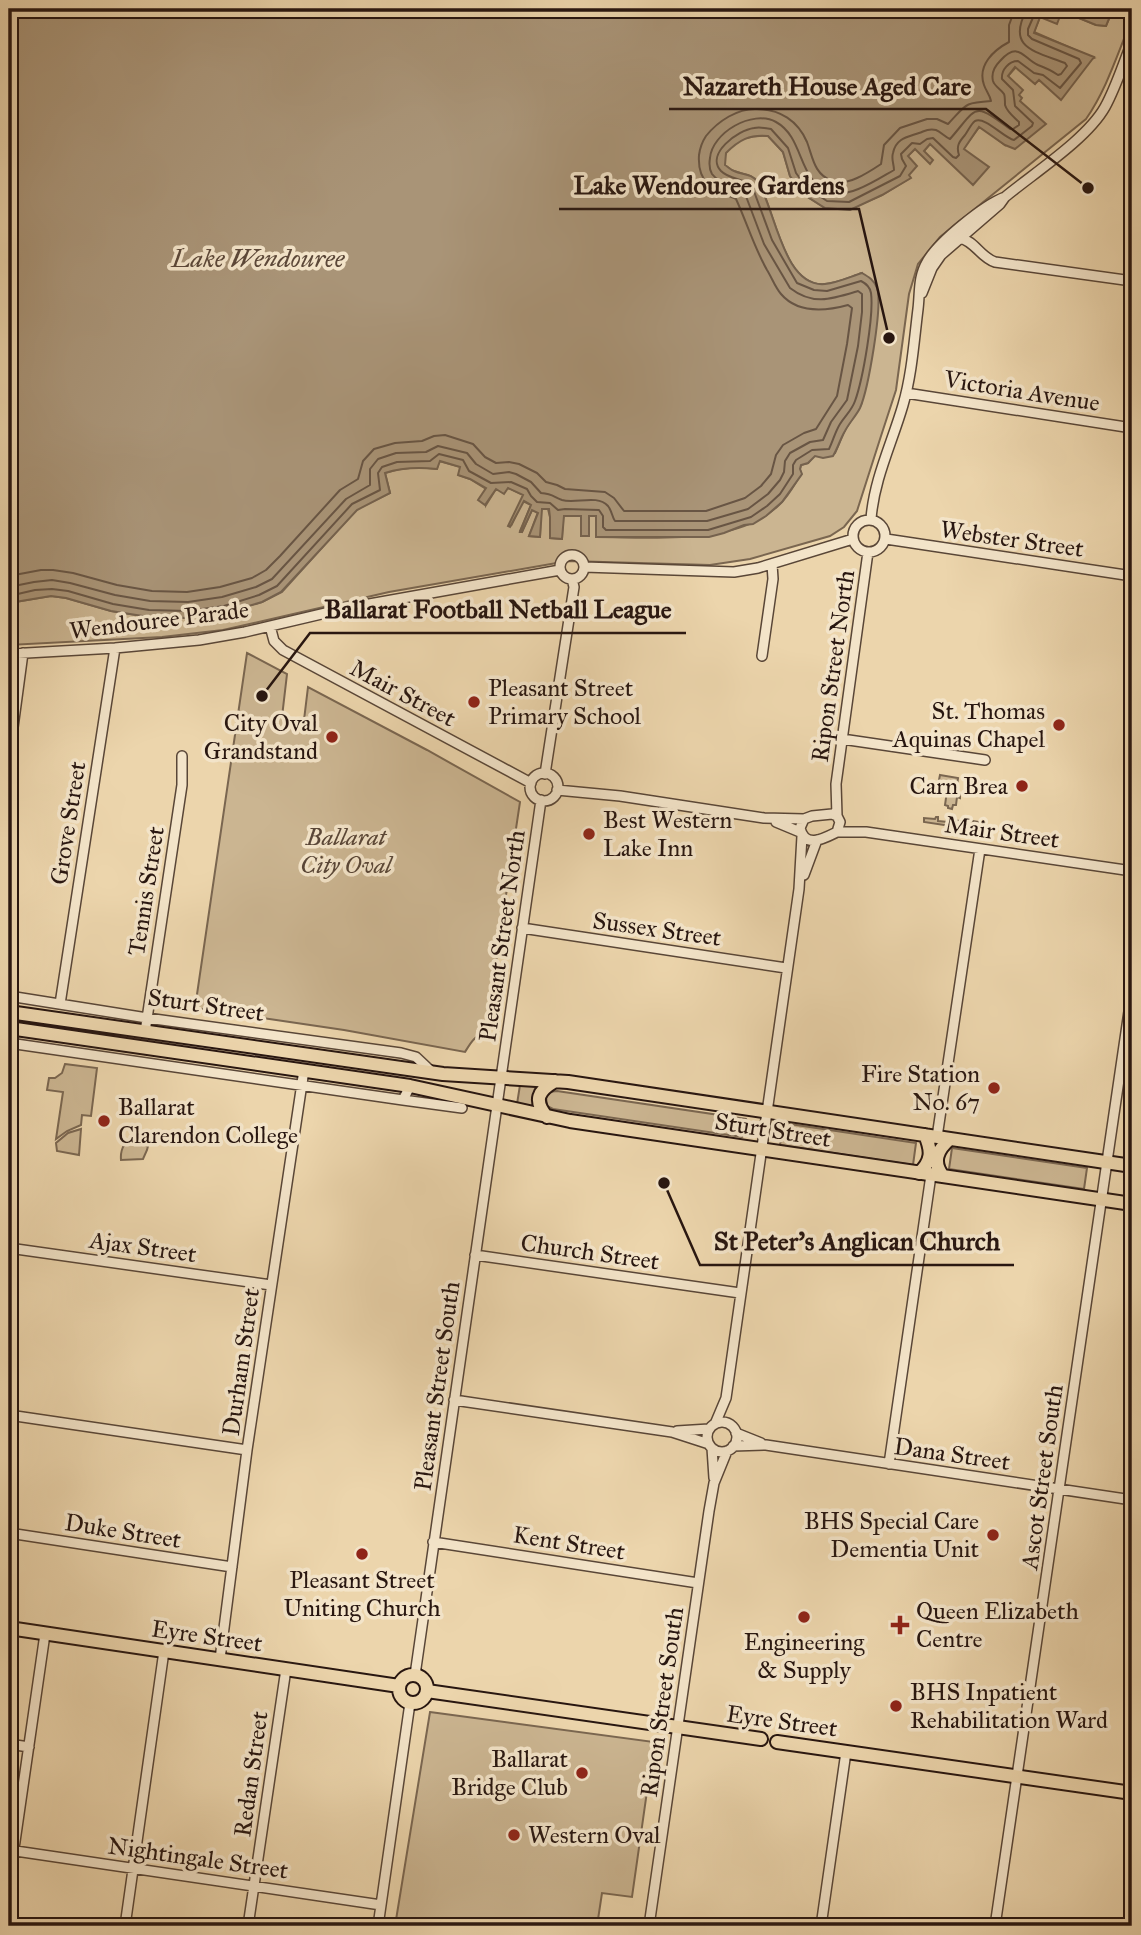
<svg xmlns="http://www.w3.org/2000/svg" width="1141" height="1935" font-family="'IM FELL Great Primer',serif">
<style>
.green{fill:#cbb591;stroke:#7a6650;stroke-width:2}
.water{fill:#a99477;stroke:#75624e;stroke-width:2}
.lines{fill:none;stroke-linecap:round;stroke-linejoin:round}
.shore{stroke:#685544;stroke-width:2}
.minor-casing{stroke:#594637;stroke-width:12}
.major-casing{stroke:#281610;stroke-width:16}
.minor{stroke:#f3e4c9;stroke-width:9}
.major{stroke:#ecd5ac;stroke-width:12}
.poi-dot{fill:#8f2418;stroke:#f3e4c9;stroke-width:2.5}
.labels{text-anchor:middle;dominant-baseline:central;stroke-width:7;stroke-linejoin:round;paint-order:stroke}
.street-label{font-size:24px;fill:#281610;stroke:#f3e4c9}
.poi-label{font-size:24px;fill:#281610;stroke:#f3e4c9;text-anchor:start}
.park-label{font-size:24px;font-style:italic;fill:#594637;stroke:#f3e4c9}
.water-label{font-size:26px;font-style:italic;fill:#5c4839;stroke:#f3e4c9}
.leader{fill:none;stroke:#281610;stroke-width:2.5}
.callout-dot{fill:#281610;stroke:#f3e4c9;stroke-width:2.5}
.callout-label{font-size:26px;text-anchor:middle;font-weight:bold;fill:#281610;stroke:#f3e4c9;stroke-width:7;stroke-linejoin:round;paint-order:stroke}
</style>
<rect width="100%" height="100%" fill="#ecd5ac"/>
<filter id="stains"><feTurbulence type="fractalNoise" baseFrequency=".00286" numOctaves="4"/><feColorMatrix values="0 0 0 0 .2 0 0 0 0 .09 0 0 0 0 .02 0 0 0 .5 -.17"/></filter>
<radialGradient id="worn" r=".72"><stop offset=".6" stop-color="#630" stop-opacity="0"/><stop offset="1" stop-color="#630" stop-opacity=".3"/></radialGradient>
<path class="green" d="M1113 9H1132V19C1118 52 1107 89 1086 119L940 237 918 264 909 294 896 390 881 436 857 511 844 527 830 536 750 559 710 565 568 561 389 592 223 630 162 637 9 645V603L51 596 66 598 111 611 149 617 189 618 225 613 262 602 282 592 357 509 390 493 385 473C403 467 418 467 437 469L439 461 461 467 459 475 470 479 486 489V505L496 489 508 488 524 495 511 526 523 501 531 505 520 531 522 532 532 510 538 512 529 536 540 537 541 509H548L550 517V538L562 539 563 516H581L582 536H589V516H596V537C652 537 737 546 779 505 789 496 794 485 801 474L800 469 801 465 808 463 814 456 835 453 845 430 861 405 873 348 862 273C850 277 837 283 825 284 783 288 775 208 758 182 751 173 743 175 734 171 730 170 728 167 725 165 725 161 724 156 726 153 733 138 754 135 768 136L783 152 790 176 803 194 825 208 850 209 882 195 910 178 908 175 907 156 915 149 924 151 930 144 963 149 980 126 1005 145 1020 101 1019 95 1008 76 1016 67 1035 84 1038 80 1094 58 1034 32 1040 17 1062 11 1096 25 1106 26Z
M247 653 287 674 282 717 304 720 308 687 427 750 520 802 491 995 489 1033C476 1033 471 1042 465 1052L344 1030 195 1008Z
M940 775 958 778 956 793 960 794V798L957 797 956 805H953L952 809 948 808V806L945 805 947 791H943L941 796 931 794 932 790H934L937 786 940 787 938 785Z
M936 817H938V821L948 822 949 820 961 821 962 819 985 823 984 831 924 822V818L935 819Z
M65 1064 97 1068 91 1116 82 1115 81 1125 67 1131 56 1139 63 1092 47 1090 49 1078H55L62 1073Z
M520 1085H541L537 1109 517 1104Z
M557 1091 746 1119 747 1121 745 1135 742 1137 553 1109 547 1106 546 1096 549 1092Z
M783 1123 916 1143 913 1165 780 1145Z
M81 1129 79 1155 57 1151 56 1143 68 1133Z
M134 1136H142L149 1142 147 1150 143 1159 121 1160C120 1149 125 1141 134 1136Z
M952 1148 1087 1168 1084 1189 949 1169Z
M430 1712 654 1742 632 1897 602 1893 597 1926H395Z"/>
<path class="water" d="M9 9H1113L1106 26 1096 25 1062 11 1057 24 1040 17 1034 33 1094 57 1061 100 1039 80 1035 84 1015 67 1008 76 1023 90 1019 95 1022 98 1020 101 1046 124 1015 149 1005 145 979 127 964 149 989 167 973 185 930 144 924 151 933 160 930 164 915 149 908 156 917 166 909 175 911 178 882 195 850 210 825 208 803 194 790 176 783 152 768 136C750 134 739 140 726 153L725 165C728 167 731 170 734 171 743 175 751 173 758 182 775 208 783 288 825 284 837 283 850 277 862 273 869 277 874 280 877 288 883 306 868 390 860 408 856 416 849 423 845 431 840 439 838 448 833 456L823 458 815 456 808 463 801 465 800 469 802 474 782 502 766 516 753 524 744 525 724 533 709 537H596V516H589V536H581V516H564L562 539 550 538V517L549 509H542L540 537 529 536 538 513 532 510 522 532H520L531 505 524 501 510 527 508 526 523 495 508 488 504 494 496 489 485 505 478 500 486 488 470 479 458 475 460 467 440 461 437 469C419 467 403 467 385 473L390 493 357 510 281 592 262 602 225 613 189 618 149 617 111 611 66 598 51 596 9 603Z"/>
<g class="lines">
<path class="shore" d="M9 576 41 570H53L73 573 117 585 152 591 187 592 220 587 252 578 266 570 280 556 340 490 358 479 363 461 374 449 395 443 422 441 434 436 445 435 473 444 485 457 496 463 509 462 519 464 537 473 546 482 557 485 565 489 605 492 614 498 624 511H706L745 498 761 486 771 474 776 455 783 445 804 433 816 429 837 396 847 344 852 308 848 305C826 311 798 314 781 294 775 287 772 278 767 270 754 247 747 223 736 199 714 190 697 184 699 155 700 148 702 142 706 136 718 121 738 108 757 109 780 109 798 121 807 142 813 158 814 174 832 181 847 187 869 172 881 164L884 145 900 128 927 119H937L948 124C967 104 963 103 991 101 990 95 986 91 984 85 977 65 994 50 1009 42V25L1015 9
M9 587 34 582 52 580 70 583 115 595 150 601 188 602 222 597 256 587 272 579 346 499 370 485V469L378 459 396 453 426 452 438 446 467 453 476 464 493 474 509 472 516 474 531 482 541 493C554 494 553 497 562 500 576 504 597 494 608 506 612 511 612 517 615 521H707L748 509 768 494 780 480 784 472 785 461 790 453 810 442 823 440 831 422 847 400 858 346 862 312V294L858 291C832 299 813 306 790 288L764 244 744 191C734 184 720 185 712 174 709 169 709 164 710 158 712 133 752 109 776 122 805 138 797 181 830 192 849 199 878 179 894 170 894 164 891 159 893 153 896 138 908 137 919 133 925 131 928 128 936 130 941 132 945 137 950 139 978 107 972 101 1010 129H1013L1019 125V122C1014 117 1007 112 1005 105 1005 103 1005 96 1004 94 1001 89 995 87 993 81 991 73 995 66 1000 61 1019 40 1024 59 1038 65 1046 68 1051 70 1058 75L1061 74 1067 66 1065 63C1034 51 1006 48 1027 9
M9 596 35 590 52 589 68 591 113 604 149 610 188 611 224 606 259 595 277 586 352 504 380 490 378 473 382 467 397 462 430 461 439 454 463 460 469 471 491 483 511 482 527 489 531 496 537 502 550 503 558 510 565 509 599 510 603 516V527L606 530H708L751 517 767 506 780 494 793 474V465L796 460 812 450 829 449C833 441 835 432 840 424 845 416 852 410 855 401 863 379 874 315 871 293 870 287 867 284 861 281L827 291 814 290 797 283 772 240 752 186C743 178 730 180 721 171 705 154 738 130 754 128 759 127 766 128 771 129L788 148 796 173 807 188 827 201 849 202 900 176 906 166 902 159 901 154 912 143 920 144 927 139 933 138 953 157 956 158 959 155C956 146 959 142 965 135 968 131 971 124 975 121 985 116 1004 138 1014 140L1032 126 1033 123 1015 106 1013 90 1002 79C1001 70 1009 61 1018 61L1034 73 1043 75 1060 88 1081 63 1079 59 1032 39 1028 35V29L1035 13 1041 10 1052 13 1056 9"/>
<defs>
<path id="minor" d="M960 238C975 241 980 257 995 262L1132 281
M922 293 932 268 941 255 1000 204 1005 197C1034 173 1087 139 1105 107 1116 87 1123 64 1132 42
M906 393 1132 428
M871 519C874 479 892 443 903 405 912 374 914 341 918 309 920 293 918 277 927 262 938 242 984 205 1005 197
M853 536a16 16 0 1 1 32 0a16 16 0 1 1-32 0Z
M886 539 1132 576
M560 567a12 12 0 1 1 24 0a12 12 0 1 1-24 0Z
M584 567 734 572 758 568 853 539
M270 626 274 641 283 650 531 783
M9 654 115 648 199 640 245 632 347 608 560 570
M762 656 773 579 772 564
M842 739 985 760
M9 757 23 653
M530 787a14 14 0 1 1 28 0a14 14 0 1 1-28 0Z
M545 774 574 587 572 579
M557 790 620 796 764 818 804 819
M832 814 837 816 840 822 837 832C823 839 805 849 800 828L804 819 812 816Z
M837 816 836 784 868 552
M776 822 800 832
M837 832H866L1132 871
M804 875 817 840
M522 928 786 968
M9 996 147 1018 401 1053 416 1057 433 1073
M60 1004 115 648
M145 1032 182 785V756
M9 1043 403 1100 410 1086
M403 1100 462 1108
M937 1137 980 849
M9 1248 271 1285
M475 1255 740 1293
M454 1400 672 1432 709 1444
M9 1415 247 1450
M707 1437a15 15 0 1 1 30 0a15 15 0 1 1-30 0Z
M715 1424 726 1398 799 889 802 836
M677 1431 709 1429
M736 1433 761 1443
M733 1446 766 1445 1132 1500
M712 1448 714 1478
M889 1464 931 1175
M9 1533 232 1567
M433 1542 698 1583
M220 1659 247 1450 304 1070
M415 1675 541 800
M9 1744 29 1747
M9 1850 381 1905
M9 1883 45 1634
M125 1926 164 1651
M248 1926 286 1669
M378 1926 410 1703
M649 1926 709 1511 714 1483 727 1451
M821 1926 846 1752
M995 1926 1132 991"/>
<path id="major" d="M9 1012 443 1074 568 1082 1132 1166
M9 1028 410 1086 570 1121 1132 1204
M547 1117C533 1100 538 1091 555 1081
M919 1173C932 1161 932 1151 925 1135
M943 1176C932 1162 937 1150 950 1139
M9 1628 399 1686
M399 1689a14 14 0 1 1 28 0a14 14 0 1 1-28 0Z
M427 1691 761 1739
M777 1742 1132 1793"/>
</defs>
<use href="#minor" class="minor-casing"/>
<use href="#major" class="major-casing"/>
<use href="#minor" class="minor"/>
<use href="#major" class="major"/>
</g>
<g class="poi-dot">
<circle cx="474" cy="702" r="7"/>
<circle cx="1059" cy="725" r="7"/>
<circle cx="332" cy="737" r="7"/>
<circle cx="1022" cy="786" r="7"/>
<circle cx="589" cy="834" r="7"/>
<circle cx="994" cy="1088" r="7"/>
<circle cx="104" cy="1121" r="7"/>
<circle cx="993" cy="1535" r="7"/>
<circle cx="362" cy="1554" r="7"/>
<circle cx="804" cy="1617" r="7"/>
<path d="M896.5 1614.5h7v7h7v7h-7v7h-7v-7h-7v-7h7z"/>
<circle cx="896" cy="1706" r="7"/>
<circle cx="582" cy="1773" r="7"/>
<circle cx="514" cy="1835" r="7"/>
</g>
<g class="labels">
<g class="street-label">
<text transform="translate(1022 391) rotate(9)">Victoria Avenue</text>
<text transform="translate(1012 539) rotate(8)">Webster Street</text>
<text transform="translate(159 620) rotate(-7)">Wendouree Parade</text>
<text transform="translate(833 666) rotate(-82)">Ripon Street North</text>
<text transform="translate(403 693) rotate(28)">Mair Street</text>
<text transform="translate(68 823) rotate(-81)">Grove Street</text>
<text transform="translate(1002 832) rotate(8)">Mair Street</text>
<text transform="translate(146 891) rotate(-81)">Tennis Street</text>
<text transform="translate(657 929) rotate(8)">Sussex Street</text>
<text transform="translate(502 936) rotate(-82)">Pleasant Street North</text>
<text transform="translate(206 1005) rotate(8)">Sturt Street</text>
<text transform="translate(773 1130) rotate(9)">Sturt Street</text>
<text transform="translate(143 1247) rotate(8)">Ajax Street</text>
<text transform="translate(590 1252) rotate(8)">Church Street</text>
<text transform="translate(241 1362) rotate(-82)">Durham Street</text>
<text transform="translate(437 1386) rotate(-82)">Pleasant Street South</text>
<text transform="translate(952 1454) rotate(8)">Dana Street</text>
<text transform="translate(1042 1477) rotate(-82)">Ascot Street South</text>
<text transform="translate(123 1531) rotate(9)">Duke Street</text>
<text transform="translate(569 1543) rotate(9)">Kent Street</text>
<text transform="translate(207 1636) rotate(8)">Eyre Street</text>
<text transform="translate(662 1702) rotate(-82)">Ripon Street South</text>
<text transform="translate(782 1721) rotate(8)">Eyre Street</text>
<text transform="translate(251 1774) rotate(-82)">Redan Street</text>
<text transform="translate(198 1858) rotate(8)">Nightingale Street</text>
</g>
<g class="poi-label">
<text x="488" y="688">Pleasant Street<tspan x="488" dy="28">Primary School</tspan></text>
<text x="1045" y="711" text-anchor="end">St. Thomas<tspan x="1045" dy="28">Aquinas Chapel</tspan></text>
<text x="318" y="723" text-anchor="end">City Oval<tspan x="318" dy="28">Grandstand</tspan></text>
<text x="1008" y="786" text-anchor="end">Carn Brea</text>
<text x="603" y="820">Best Western<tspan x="603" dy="28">Lake Inn</tspan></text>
<text x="980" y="1074" text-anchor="end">Fire Station<tspan x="980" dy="28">No. 67</tspan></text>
<text x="118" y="1107">Ballarat<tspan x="118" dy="28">Clarendon College</tspan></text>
<text x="979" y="1521" text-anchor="end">BHS Special Care<tspan x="979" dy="28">Dementia Unit</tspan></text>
<text x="362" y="1580" text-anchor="middle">Pleasant Street<tspan x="362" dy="28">Uniting Church</tspan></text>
<text x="916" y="1611">Queen Elizabeth<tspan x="916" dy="28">Centre</tspan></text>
<text x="804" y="1642" text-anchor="middle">Engineering<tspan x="804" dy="28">&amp; Supply</tspan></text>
<text x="910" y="1692">BHS Inpatient<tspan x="910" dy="28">Rehabilitation Ward</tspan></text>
<text x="568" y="1759" text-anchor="end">Ballarat<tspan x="568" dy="28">Bridge Club</tspan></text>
<text x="528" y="1835">Western Oval</text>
</g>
<g class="park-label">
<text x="346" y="837">Ballarat<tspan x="346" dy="28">City Oval</tspan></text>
</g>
<g class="water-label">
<text x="258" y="258">Lake Wendouree</text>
</g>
</g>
<path class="leader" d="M1088 188L986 109H669M889 338L859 209H559M262 696L310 633H686M664 1183L700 1265H1014"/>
<g class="callout-dot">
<circle cx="1088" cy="188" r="7"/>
<circle cx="889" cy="338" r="7"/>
<circle cx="262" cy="696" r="7"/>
<circle cx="664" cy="1183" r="7"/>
</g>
<g class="callout-label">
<text x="827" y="95">Nazareth House Aged Care</text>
<text x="709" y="194">Lake Wendouree Gardens</text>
<text x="498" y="618">Ballarat Football Netball League</text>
<text x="857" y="1250">St Peter's Anglican Church</text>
</g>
<rect width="1141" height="1935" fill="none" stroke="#ecd5ac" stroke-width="35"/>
<rect x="10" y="10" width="1120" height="1914" fill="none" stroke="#281610" stroke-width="3.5"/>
<rect x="18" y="18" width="1106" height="1900" fill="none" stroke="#281610" stroke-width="2"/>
<rect width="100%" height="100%" filter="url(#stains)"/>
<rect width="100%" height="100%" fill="url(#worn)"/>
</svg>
